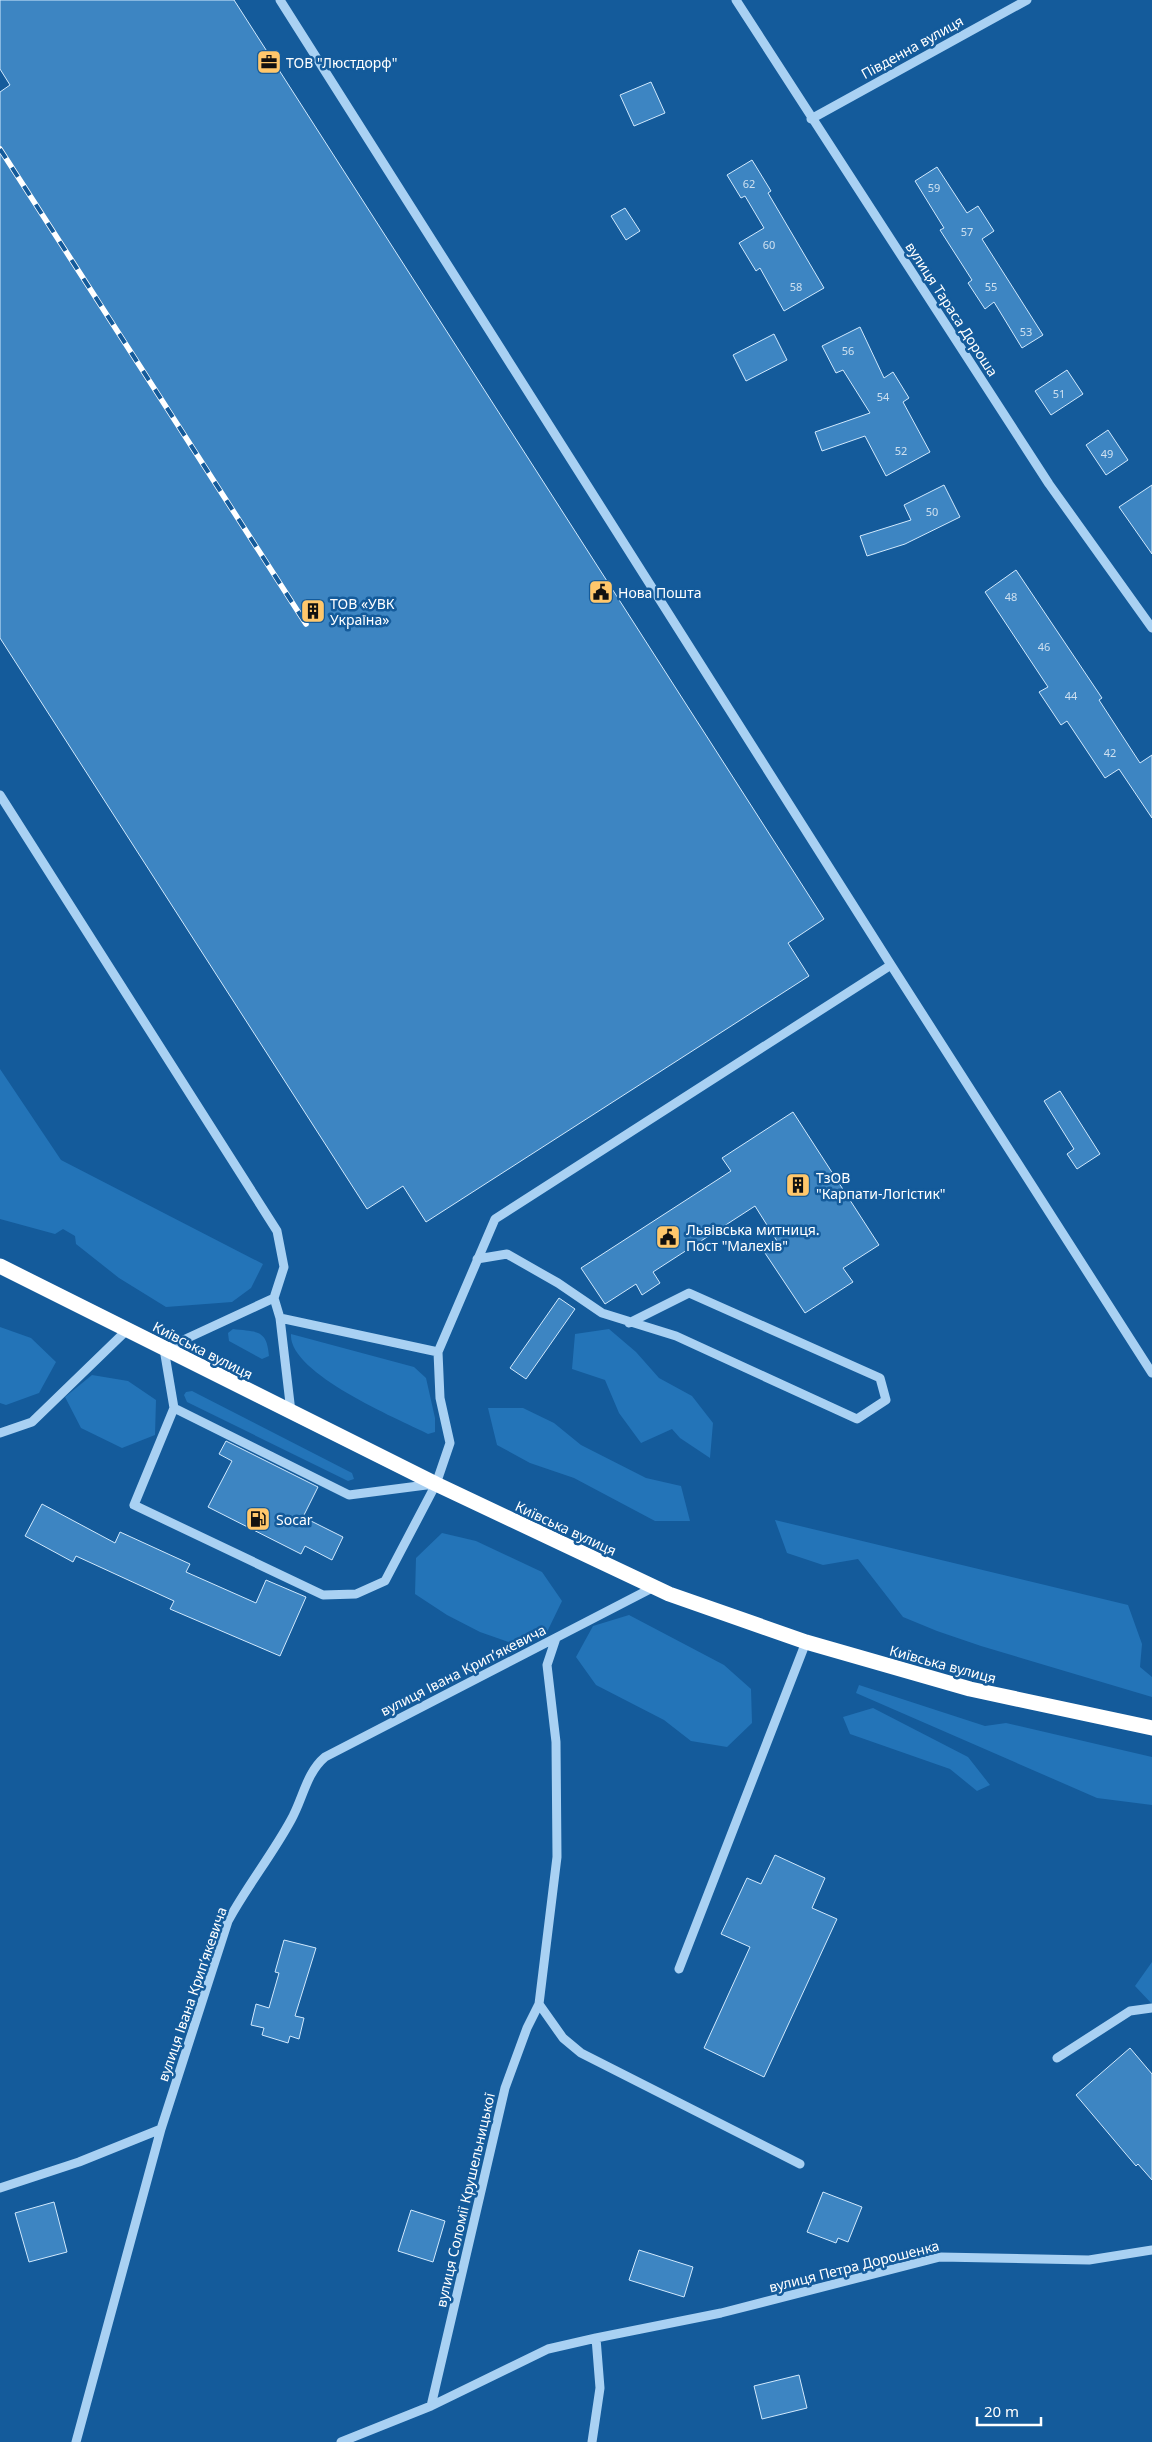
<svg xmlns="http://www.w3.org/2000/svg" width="1152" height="2442" font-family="'Noto Sans',sans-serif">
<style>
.green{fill:#2374b8}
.building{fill:#3d85c2;stroke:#d1e9fd}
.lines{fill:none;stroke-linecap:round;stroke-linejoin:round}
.minor{stroke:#a9d1f3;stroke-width:9}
.highway{stroke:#fff;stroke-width:15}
.rail-casing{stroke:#fff;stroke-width:5.5}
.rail{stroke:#145b9b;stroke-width:4;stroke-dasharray:11;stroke-linecap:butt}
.labels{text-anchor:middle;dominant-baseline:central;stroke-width:5;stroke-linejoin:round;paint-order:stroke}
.number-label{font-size:11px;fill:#cee0f0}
.street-label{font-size:14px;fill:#fff;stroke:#145b9b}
.poi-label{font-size:14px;fill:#fff;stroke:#145b9b;text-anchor:start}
</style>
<rect width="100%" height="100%" fill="#145b9b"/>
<path class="green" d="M0 1069 61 1160 263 1264 251 1288 232 1302 166 1307 119 1278 76 1244 75 1236 63 1229 55 1234 0 1219Z
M0 1327 31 1338 56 1362 39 1393 6 1405 0 1403Z
M233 1329C257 1332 267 1329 269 1356L262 1359 229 1341 228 1333Z
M609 1329 636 1352 659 1378 692 1396 713 1423 710 1458 680 1438 672 1429 641 1443 619 1413 605 1380 572 1369 575 1334Z
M291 1334 414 1367 426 1378 435 1418V1432L428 1434C396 1418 288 1373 291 1334Z
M92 1375 128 1381 156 1400 155 1435 122 1448 81 1428 65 1397Z
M192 1391 352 1473 354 1479 348 1481 187 1402 184 1395 186 1392Z
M488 1408H523L554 1423 581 1445 646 1478 681 1486 690 1521H655L574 1478 530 1463 497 1445Z
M775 1520 1128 1605 1142 1644 1140 1667 1152 1677V1697L981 1646 937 1631 903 1617 858 1559 823 1565 787 1553Z
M442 1533 476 1541 542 1572 562 1601 547 1632 514 1644 480 1632 447 1615 415 1594 416 1558Z
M629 1615 724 1665 751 1689 752 1723 727 1747 691 1741 664 1720 596 1685 576 1657 593 1626Z
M859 1685 985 1726 1006 1723 1152 1757V1805L1097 1798 856 1693Z
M873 1708 968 1757 990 1785 977 1791 950 1769 850 1734 843 1717Z
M1152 1962V2004L1135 1986Z"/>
<path class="building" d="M0 0H234L824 919 788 943 809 976 426 1222 403 1186 367 1209 0 638V92L10 85 0 69Z
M651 82 665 113 634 126 620 95Z
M752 160 771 191 768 193 824 288 784 311 760 268 756 271 739 243 764 228 745 196 741 198 727 175Z
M937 167 967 213 978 206 994 231 982 239 1043 335 1022 348 994 302 985 309 968 283 972 280 940 230 944 228 915 181Z
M625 208 640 231 626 240 611 216Z
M860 327 884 378 893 372 909 398 903 402 930 452 886 476 865 436 822 451 815 432 870 413 843 370 836 373 822 346Z
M774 334 787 360 746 381 733 355Z
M1067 370 1083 394 1051 415 1035 391Z
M1108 430 1128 460 1106 475 1086 445Z
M944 485 960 517 905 544 867 556 860 536 911 520 904 505Z
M1152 485V554L1119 507Z
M1016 570 1102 698 1099 700 1140 763 1152 755V818L1119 769 1105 778 1067 721 1061 725 1039 692 1048 687 985 592Z
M1060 1091 1100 1154 1077 1169 1067 1154 1074 1149 1044 1101Z
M793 1112 879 1245 843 1268 853 1282 805 1313 763 1250 777 1241 755 1206 653 1272 660 1283 642 1295 636 1284 605 1304 581 1268 731 1171 722 1158Z
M559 1298 575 1309 526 1379 510 1368Z
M226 1441 318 1487 303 1517 343 1537 332 1560 305 1546 301 1554 208 1507 232 1461 219 1454Z
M42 1504 115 1543 120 1532 190 1564 186 1572 256 1603 266 1580 306 1597 280 1656 170 1609 174 1601 76 1556 73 1562 25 1536Z
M775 1855 825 1878 812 1908 837 1919 764 2077 704 2048 750 1947 721 1934 747 1878 761 1884Z
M284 1940 316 1948 295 2016 304 2018 299 2039 290 2036 288 2043 262 2035 264 2028 251 2025 256 2004 269 2008 279 1973 275 1972Z
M1130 2048 1152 2074V2180L1138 2164 1136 2166 1076 2095Z
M823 2192 862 2207 848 2242 838 2238 836 2243 807 2232Z
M54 2202 67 2252 29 2262 15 2213Z
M411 2210 445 2221 433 2262 398 2251Z
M639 2250 693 2267 684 2297 629 2280Z
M799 2375 807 2408 762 2419 754 2386Z"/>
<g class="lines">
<path class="minor" d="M280 0 891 965 1152 1373
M736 0 1049 484 1152 628
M811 119 1027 0
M0 795 277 1231 284 1267 274 1298 280 1318 291 1412
M477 1259 507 1254 558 1283 602 1313 676 1336 857 1419 886 1400 880 1378 689 1293 629 1323
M274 1298 164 1349 174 1408 349 1495 434 1484
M280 1318 438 1352
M174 1408 134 1505 323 1595 356 1594 385 1581 436 1484 450 1443 440 1398 438 1352 495 1219 891 965
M0 1433 32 1422 127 1330
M679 1969 806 1642
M539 2004 563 2038 581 2053 800 2164
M1057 2058 1130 2011 1152 2008
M0 2188 79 2162 161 2129
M431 2406 505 2088 527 2028 539 2004 557 1857 556 1742 547 1665 556 1638
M76 2442 161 2129 228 1921C247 1886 272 1855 291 1820 303 1799 306 1773 325 1757L654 1587
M341 2442 431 2406 548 2349 596 2338 721 2313 940 2257 1089 2260 1152 2250
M592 2442 600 2388 596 2338"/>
<path class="highway" d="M0 1266 436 1484 669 1594 806 1642 970 1689 1152 1728"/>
<defs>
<path id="rail" d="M0 149 306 624"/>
</defs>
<use href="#rail" class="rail-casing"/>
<use href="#rail" class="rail"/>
</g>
<defs>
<symbol id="office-square" viewBox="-11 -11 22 22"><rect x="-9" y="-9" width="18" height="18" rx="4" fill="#ffc76b" stroke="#145b9b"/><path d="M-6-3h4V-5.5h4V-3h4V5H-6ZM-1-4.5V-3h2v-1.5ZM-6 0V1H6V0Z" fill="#111"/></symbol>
<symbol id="civic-square" viewBox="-11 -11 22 22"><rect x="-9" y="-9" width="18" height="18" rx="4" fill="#ffc76b" stroke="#145b9b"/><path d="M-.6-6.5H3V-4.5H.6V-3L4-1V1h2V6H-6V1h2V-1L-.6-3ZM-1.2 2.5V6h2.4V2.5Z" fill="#111"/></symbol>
<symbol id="building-square" viewBox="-11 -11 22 22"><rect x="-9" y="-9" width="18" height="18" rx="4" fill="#ffc76b" stroke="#145b9b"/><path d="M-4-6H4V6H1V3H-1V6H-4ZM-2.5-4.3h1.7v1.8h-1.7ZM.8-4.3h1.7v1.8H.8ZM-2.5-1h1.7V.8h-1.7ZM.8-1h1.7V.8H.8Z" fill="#111"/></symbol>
<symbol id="fuel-square" viewBox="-11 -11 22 22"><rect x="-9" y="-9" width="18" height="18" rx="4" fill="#ffc76b" stroke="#145b9b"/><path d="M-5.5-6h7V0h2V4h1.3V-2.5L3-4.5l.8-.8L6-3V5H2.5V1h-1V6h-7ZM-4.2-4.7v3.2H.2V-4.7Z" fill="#111"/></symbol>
</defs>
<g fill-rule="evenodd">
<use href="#office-square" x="255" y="48" width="28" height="28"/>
<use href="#civic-square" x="587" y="578" width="28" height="28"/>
<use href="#building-square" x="299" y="597" width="28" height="28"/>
<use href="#building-square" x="784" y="1171" width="28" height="28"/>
<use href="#civic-square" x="654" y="1223" width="28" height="28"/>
<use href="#fuel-square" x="244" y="1505" width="28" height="28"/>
</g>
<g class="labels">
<g class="number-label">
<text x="749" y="183">62</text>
<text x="934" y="187">59</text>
<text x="967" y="231">57</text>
<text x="769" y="244">60</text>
<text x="796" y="286">58</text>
<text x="991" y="286">55</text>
<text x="1026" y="331">53</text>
<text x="848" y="350">56</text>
<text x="1059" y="393">51</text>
<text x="883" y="396">54</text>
<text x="901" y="450">52</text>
<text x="1107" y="453">49</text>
<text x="932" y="511">50</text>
<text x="1011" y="596">48</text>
<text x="1044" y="646">46</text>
<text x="1071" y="695">44</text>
<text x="1110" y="752">42</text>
</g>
<g class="street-label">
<text transform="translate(912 47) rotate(-29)">Південна вулиця</text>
<text transform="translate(952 309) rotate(57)">вулиця Тараса Дороша</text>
<text transform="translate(203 1350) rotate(27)">Київська вулиця</text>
<text transform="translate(566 1528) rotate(25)">Київська вулиця</text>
<text transform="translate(943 1664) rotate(15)">Київська вулиця</text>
<text transform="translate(463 1670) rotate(-27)">вулиця Івана Крипʼякевича</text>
<text transform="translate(192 1994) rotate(-71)">вулиця Івана Крипʼякевича</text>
<text transform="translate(465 2200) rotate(-77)">вулиця Соломії Крушельницької</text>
<text transform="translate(854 2266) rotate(-14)">вулиця Петра Дорошенка</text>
</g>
<g class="poi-label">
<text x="286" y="62">ТОВ "Люстдорф"</text>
<text x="618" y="592">Нова Пошта</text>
<text x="330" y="603">ТОВ «УВК<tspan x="330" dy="16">Україна»</tspan></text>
<text x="816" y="1177">ТзОВ<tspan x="816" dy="16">"Карпати-Логістик"</tspan></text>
<text x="686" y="1229">Львівська митниця.<tspan x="686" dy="16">Пост "Малехів"</tspan></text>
<text x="276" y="1519">Socar</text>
</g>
</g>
<path d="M977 2417v8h64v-8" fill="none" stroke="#ffffff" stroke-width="2.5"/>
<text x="984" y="2417" font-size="15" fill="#ffffff" stroke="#145b9b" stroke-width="4" paint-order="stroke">20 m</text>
</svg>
